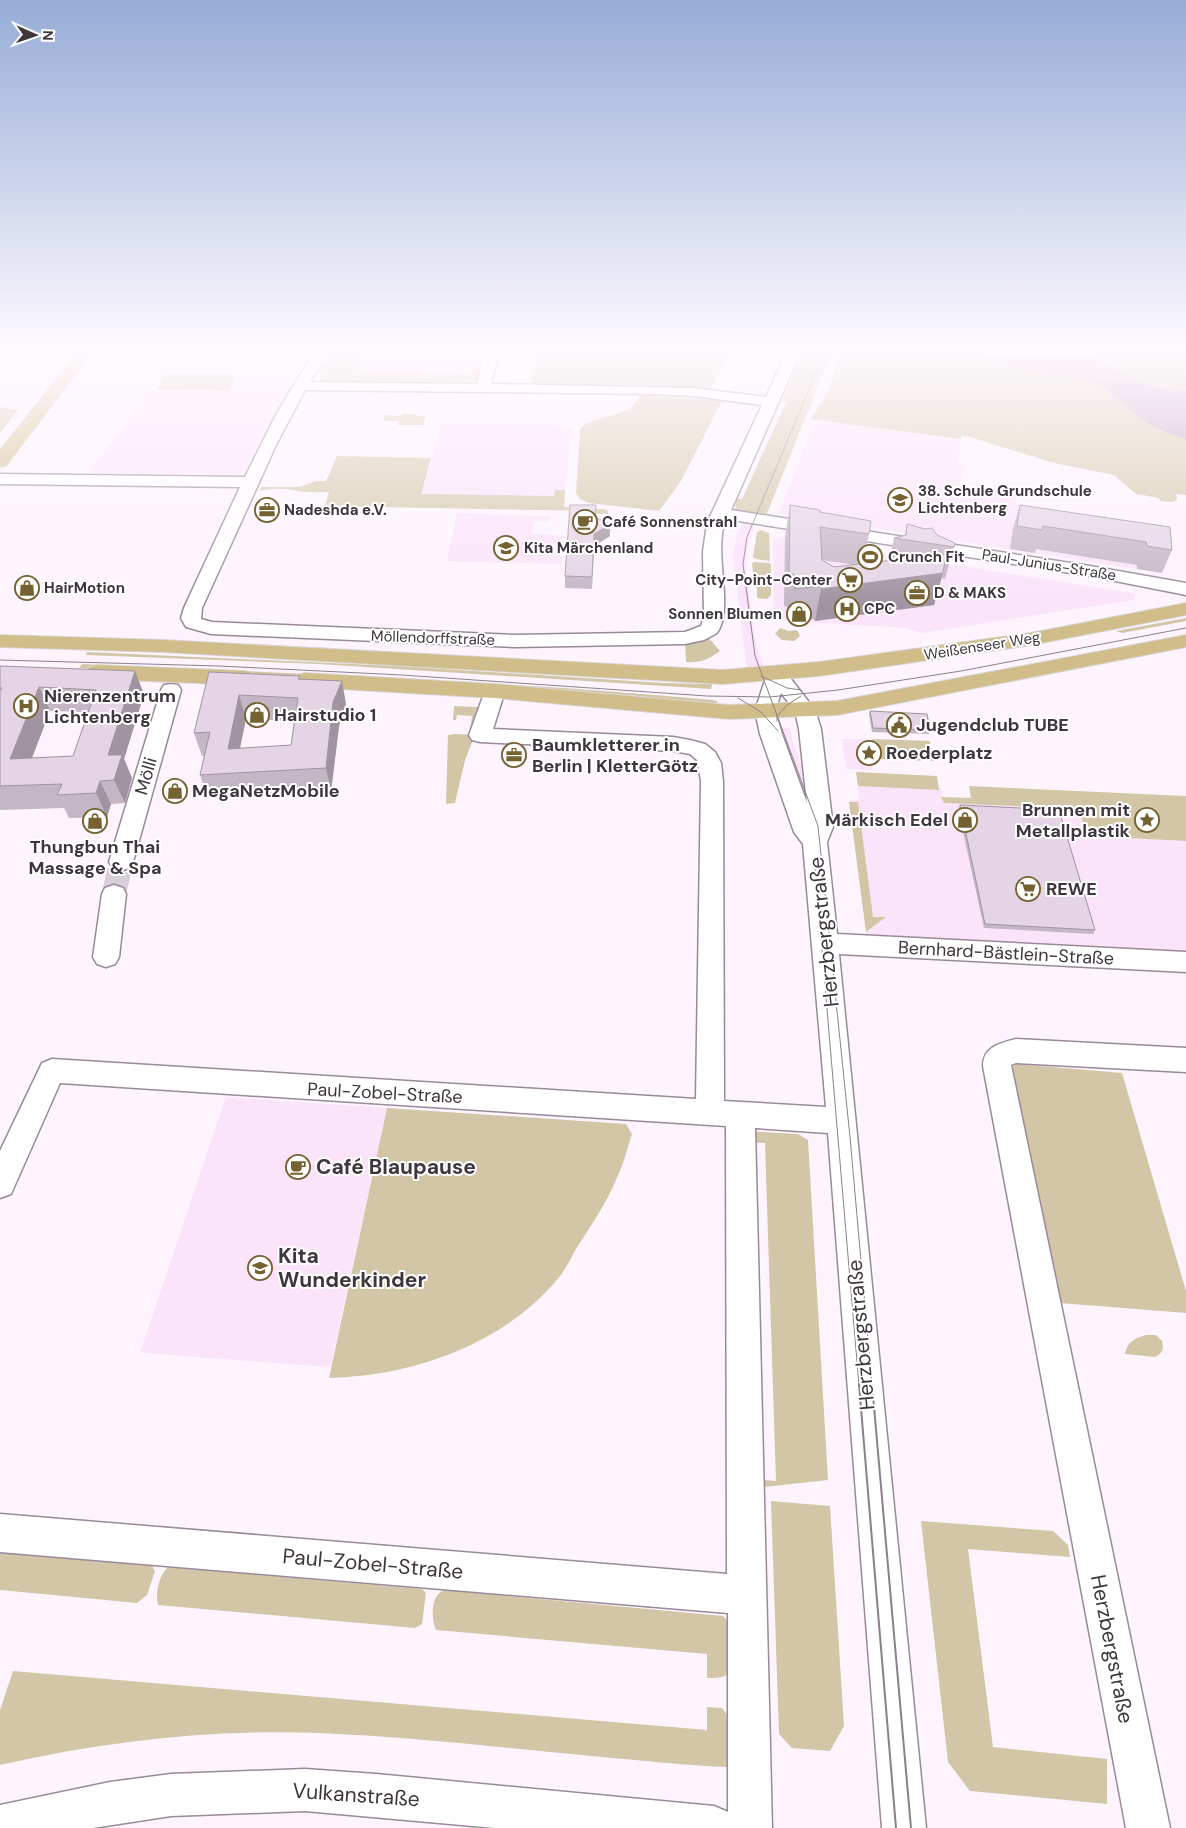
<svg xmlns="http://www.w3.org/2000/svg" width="1186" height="1828" font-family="'DM Sans',sans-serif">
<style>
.built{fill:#fbe3fa}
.green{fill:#d2c6a7}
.water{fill:#bea0be}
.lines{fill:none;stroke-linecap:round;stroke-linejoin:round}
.minor-tunnel{stroke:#d7ced7;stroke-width:24;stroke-dasharray:24 12;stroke-linecap:butt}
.minor-casing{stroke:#998999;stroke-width:3}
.major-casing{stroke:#d8d7d8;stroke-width:2}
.minor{fill:#fff;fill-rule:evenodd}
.major{fill:#d1bd89;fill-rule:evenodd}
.tram-far1{stroke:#8a828a;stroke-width:1}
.tram{stroke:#8a828a;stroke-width:2}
.wall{fill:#c5b6c5;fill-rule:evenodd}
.shaded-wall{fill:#a094a0}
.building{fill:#e5d4e5;stroke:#a094a0;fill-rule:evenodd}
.labels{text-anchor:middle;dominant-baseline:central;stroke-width:4;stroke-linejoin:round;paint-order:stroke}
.far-poi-label{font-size:15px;font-weight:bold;fill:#3d363d;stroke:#fff;text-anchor:start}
.far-street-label{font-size:15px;fill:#3d363d;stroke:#fff}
.poi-label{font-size:18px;font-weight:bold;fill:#3d363d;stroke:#fff;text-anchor:start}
.street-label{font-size:18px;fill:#3d363d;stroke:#fff}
.near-street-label{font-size:21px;fill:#3d363d;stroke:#fff}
.near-poi-label{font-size:21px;font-weight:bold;fill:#3d363d;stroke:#fff;text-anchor:start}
</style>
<rect width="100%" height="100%" fill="#fef4fe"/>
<path class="built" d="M367 349H484L479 369H472L471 374 358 372Z
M236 378 295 379 245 471 236 474 96 473 91 470 150 389 229 391Z
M816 419 961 439 958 463 964 465 960 486 1016 494V506L1160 528 1162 573 779 513Z
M442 423 562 425V428H572L565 490H555L554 496 421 494Z
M457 513 550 516 549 522 534 521 532 534 563 535 561 564 447 561Z
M744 519 756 521 748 544 746 570 756 645 764 666 747 667 743 640 733 556 737 537Z
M783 537 1136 594 1134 600 922 633 905 628 774 620 773 540Z
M777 728H790L792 739 811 790 815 826Z
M842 739H867L873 770 846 769Z
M858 786 941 788 944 803 1079 809 1088 836 1186 841V956L867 939 849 800H859Z
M226 1097 387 1108 330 1367 180 1356 140 1352Z"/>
<path class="green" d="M329 349H367L358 372 470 374 472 369H479L476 381 469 382 320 381 323 373H313Z
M537 349H732L710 389 705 390 656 386 531 384Z
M804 349H833L766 516 735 511 736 499H742L786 402 782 401Z
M844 349H1186V495L1176 494 1177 500 1172 502 1160 501 1159 498 1136 494 1114 475 1054 463 970 437 961 436V439L811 419 826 395Z
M166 374 235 375 236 378 229 391 157 389Z
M639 395 725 401 720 405 681 481 659 511 589 503 580 499 576 493 580 429C595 412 633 420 639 395Z
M0 407 18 410 0 433Z
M402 414H417V416H426L423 425H398V421H383L385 415 401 416Z
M337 456 431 458 421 494 554 496 555 490H565L564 507 604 509 608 511V514H595V511L325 506 329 492C319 492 307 493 298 491 285 488 272 488 259 491L261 487H299L316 481H326Z
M761 530 769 533 770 561 756 559 753 557 757 532Z
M754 562 770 563 771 565V595L767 599 757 598V582L754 581 752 563Z
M1186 618V621L1122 633 1116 631Z
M780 628 789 631 797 630 800 636 794 641 782 640 775 634Z
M708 637 720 651C708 660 700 663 686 662L685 642Z
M87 652 397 666 663 683 712 684 711 689 318 664 86 655Z
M82 664C292 673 502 681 712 700L717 701 718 707 639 696 418 681 79 668Z
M454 706 478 707 484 710 480 725 471 724 472 716 457 715 456 720H453Z
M455 734 475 735 465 760 455 803 446 804 448 735Z
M872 739 930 741 934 761 875 759Z
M856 772 937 776 939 790 858 786Z
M969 786 1186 796V841L1088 836 1078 809 944 803 941 797 971 798Z
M849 802H858L873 917H886L866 932Z
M1017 1064 1122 1073 1186 1291V1313L1060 1303 1008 1071Z
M387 1108 626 1124 632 1134C627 1149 623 1166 616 1180 606 1204 590 1227 576 1249 570 1260 564 1272 556 1281 500 1346 412 1376 329 1378Z
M746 1131 798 1134 808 1140 828 1480 755 1488 754 1479 776 1481 765 1143 747 1142Z
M1146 1335H1156L1162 1341C1164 1348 1163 1354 1155 1357L1125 1354C1128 1341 1134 1339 1146 1335Z
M771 1501 830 1506 844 1726 830 1751 792 1748 779 1734Z
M921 1521 1053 1531 1068 1545 1070 1557 968 1549 993 1747 1107 1759V1804L970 1791 948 1762Z
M0 1553 152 1565 155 1571 147 1595 137 1603 0 1590Z
M168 1567 422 1589 426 1593 422 1624 415 1628 158 1605C155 1592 159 1576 168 1567Z
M445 1590 723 1616 730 1623 734 1670C725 1678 719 1678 707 1678V1654L436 1630C431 1619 430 1594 445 1590Z
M13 1671 707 1730V1707L722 1708 738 1730 728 1767C689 1766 650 1761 612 1758 514 1749 416 1737 318 1733 212 1729 104 1741 0 1765V1710Z"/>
<path class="water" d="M949 349H1087C1116 373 1147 391 1186 390V439C1167 433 1146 425 1131 412 1120 402 1113 391 1099 385 1075 376 1051 375 1027 371 1001 367 974 359 949 349Z"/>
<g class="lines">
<path class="minor-tunnel" d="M114 894 121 862"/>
<defs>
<path id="minor" d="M316 349H330L310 382 477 384 485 349H499L491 384 693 388 766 397 788 349H802L731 510 1090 566 1186 583V595L1090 576 726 519C712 552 735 607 717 633L704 640 685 644 515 647 211 634 186 627 181 618 184 608 240 487 0 484V474L245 477 278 411ZM305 390 651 394 693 396 762 405 707 523 703 552 704 617 701 626 685 632 515 635 212 622 201 619 202 608 277 443Z
M777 668 784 670 815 710 821 729 833 827 827 842 837 934 1186 952V972L839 954 926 1828H882L828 1133 755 1128 772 1828H495L305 1811 171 1816 93 1828H0V1805L110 1782 171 1774 305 1769 376 1774 714 1806 728 1812V1613L0 1552V1514L727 1574 726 1126 60 1083 11 1194 0 1198V1151L42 1063 52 1059 696 1099 701 781 697 760 690 754 673 751 480 742 472 740 469 735 485 691 488 686 495 685 502 686 505 691 493 729 673 737 690 740 705 744 715 752 721 763 723 781 724 1101 826 1107 803 844 794 832 760 734 755 711 767 674 770 670ZM781 693 795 711 799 729 807 803 782 734 775 711Z
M171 684 178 685 181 690 133 862 129 868 121 871 113 868 109 862 161 690 164 685Z
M114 885 123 888 126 894 119 957 115 964 106 967 97 964 93 957 102 894 105 888Z
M1016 1039 1186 1048V1072L1016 1063 1011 1065 1170 1828H1126L983 1066C983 1047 1000 1043 1016 1039Z"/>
<path id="major" d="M80 349H95L6 466 0 467V450Z
M1186 603V615L1031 645 819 676 723 684 163 652 0 647V635L163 640 723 670 819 662 1031 633Z
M1186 635V647L837 715 729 719 495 698 305 687 297 685 294 680 297 675 305 673 495 684 729 705 837 701Z
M98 665 245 671 253 673 256 678 253 683 245 685 98 679 90 677 87 672 90 667Z"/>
</defs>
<use href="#minor" class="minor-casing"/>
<use href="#major" class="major-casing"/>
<use href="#minor" class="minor"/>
<use href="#major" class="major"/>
<path class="tram-far1" d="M826 349 747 537 743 564 755 656 818 826 850 1137 872 1385
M0 660 219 666 402 675 707 696 770 697 838 690 961 671 1186 628
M761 676 787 688 801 690
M738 698 761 712 778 731
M777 721V716L787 705 801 696
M815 868 859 1385"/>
<path class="tram" d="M859 1384 896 1828
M872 1384 911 1828"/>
</g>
<path class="wall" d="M790 505 820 512 869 534 863 564 889 561 894 538 905 535 907 524 937 535 955 543 945 579 941 578 934 605 815 621 813 619 789 621V607L784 606 785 537ZM822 560 856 565 834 567Z
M1020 505 1170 527 1172 550 1162 573 1137 569V565L1036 549 1035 553 1010 549 1013 528Z
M596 518 610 524V536L594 546 592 589 565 588V576Z
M0 666 144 694 124 759 132 778 125 803 111 804 107 817 69 818 64 808 0 810ZM50 711 88 712 73 756 32 758Z
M209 672 300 679 346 704 339 726 331 792 208 798 200 775 204 756H202L194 733ZM246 719 294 721 291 745 240 748Z
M870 711 930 730 929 734 872 732 869 715Z
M960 805 1095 930 1093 934 984 928 958 809Z"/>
<path class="shaded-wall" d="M610 524V536L594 546 592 589 594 534Z
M943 573 934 605 815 621 821 589Z
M135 671 144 694 124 759 132 778 125 803 114 780 108 755Z
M342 681 346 704 339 726 331 792 326 768 333 702Z
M39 687 50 711 22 783 10 759Z
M239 695 246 719 235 772 228 749Z
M100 781 111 804 107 817 96 793Z"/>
<path class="building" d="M570 505H596L595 517 610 524 594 534 592 577 565 576Z
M790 505 820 510V512L871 521 869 534 820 527 822 560 834 567 946 554 943 573 821 589 819 586 795 589 794 574H789Z
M1020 505 1170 527 1172 550 1147 546 1146 542 1043 526 1042 530 1017 526Z
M907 524 925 529 932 528 937 535 955 543 954 547 894 538 906 535Z
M0 666 135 671 108 755H122L114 780 100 781 96 793 57 795 62 784 0 786V691L2 688H0ZM39 687 96 690 73 756 10 759Z
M209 672 300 676 298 679 342 681 333 702 326 768 200 775 210 732 194 733ZM239 695 298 698 291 745 228 749Z
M870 711 927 714 930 730 873 728Z
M960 805 1059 810 1095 930 985 924Z"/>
<linearGradient id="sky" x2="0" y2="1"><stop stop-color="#97acd7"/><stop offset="0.58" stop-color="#fffaff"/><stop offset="1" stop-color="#fffaff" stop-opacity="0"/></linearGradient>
<rect width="1186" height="605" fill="url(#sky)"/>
<defs>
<symbol id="school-ring" viewBox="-11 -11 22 22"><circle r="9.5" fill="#fff" stroke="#756231" stroke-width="1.5"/><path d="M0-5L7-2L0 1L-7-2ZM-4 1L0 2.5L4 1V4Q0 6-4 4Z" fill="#756231"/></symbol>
<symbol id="office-ring" viewBox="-11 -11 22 22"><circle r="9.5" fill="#fff" stroke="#756231" stroke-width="1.5"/><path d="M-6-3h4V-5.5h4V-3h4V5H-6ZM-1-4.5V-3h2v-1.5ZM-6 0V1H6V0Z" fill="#756231"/></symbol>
<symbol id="cafe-ring" viewBox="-11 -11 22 22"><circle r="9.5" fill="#fff" stroke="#756231" stroke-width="1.5"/><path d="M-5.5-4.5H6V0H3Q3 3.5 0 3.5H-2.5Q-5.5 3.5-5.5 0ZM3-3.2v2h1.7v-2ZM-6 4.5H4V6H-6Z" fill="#756231"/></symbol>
<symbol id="stadium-ring" viewBox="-11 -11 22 22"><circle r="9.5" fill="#fff" stroke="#756231" stroke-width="1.5"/><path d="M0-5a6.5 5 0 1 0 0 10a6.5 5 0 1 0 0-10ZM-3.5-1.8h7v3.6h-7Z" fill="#756231"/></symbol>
<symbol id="supermarket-ring" viewBox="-11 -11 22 22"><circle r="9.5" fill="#fff" stroke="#756231" stroke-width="1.5"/><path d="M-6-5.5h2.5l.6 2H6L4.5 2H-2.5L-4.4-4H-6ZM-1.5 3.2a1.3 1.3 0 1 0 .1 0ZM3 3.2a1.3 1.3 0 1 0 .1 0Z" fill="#756231"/></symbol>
<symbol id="shop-ring" viewBox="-11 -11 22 22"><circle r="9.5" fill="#fff" stroke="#756231" stroke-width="1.5"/><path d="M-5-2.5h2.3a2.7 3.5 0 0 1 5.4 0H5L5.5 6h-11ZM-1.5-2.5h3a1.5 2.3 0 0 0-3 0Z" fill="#756231"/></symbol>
<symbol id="hospital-ring" viewBox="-11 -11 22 22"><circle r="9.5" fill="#fff" stroke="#756231" stroke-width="1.5"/><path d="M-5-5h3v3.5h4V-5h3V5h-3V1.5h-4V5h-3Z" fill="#756231"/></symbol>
<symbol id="civic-ring" viewBox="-11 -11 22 22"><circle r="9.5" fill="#fff" stroke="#756231" stroke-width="1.5"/><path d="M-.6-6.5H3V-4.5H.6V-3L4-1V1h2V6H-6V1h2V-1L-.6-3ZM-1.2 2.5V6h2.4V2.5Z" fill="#756231"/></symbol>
<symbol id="sight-ring" viewBox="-11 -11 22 22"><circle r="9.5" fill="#fff" stroke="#756231" stroke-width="1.5"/><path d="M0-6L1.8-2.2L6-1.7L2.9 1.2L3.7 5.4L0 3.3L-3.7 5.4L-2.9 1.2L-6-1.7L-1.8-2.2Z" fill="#756231"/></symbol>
</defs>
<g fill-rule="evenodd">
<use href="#school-ring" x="886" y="486" width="28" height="28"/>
<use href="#office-ring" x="253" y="496" width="28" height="28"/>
<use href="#cafe-ring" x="571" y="508" width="28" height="28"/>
<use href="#school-ring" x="492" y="534" width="28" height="28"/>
<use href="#stadium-ring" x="856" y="543" width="28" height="28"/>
<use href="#supermarket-ring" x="836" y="566" width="28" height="28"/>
<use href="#shop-ring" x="13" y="574" width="28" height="28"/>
<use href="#office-ring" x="903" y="579" width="28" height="28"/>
<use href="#hospital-ring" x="833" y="595" width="28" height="28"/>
<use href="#shop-ring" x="785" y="600" width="28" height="28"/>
<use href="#hospital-ring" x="12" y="692" width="28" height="28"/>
<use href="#shop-ring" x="243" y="701" width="28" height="28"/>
<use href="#civic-ring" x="885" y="711" width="28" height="28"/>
<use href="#sight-ring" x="855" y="739" width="28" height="28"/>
<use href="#office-ring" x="500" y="741" width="28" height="28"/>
<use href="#shop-ring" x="161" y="777" width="28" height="28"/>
<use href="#shop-ring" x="951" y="806" width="28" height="28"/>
<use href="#sight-ring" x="1133" y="806" width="28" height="28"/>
<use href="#shop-ring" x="81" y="807" width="28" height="28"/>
<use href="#supermarket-ring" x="1014" y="875" width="28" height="28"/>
<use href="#cafe-ring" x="284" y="1153" width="28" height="28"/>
<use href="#school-ring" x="246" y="1254" width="28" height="28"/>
</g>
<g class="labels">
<g class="far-poi-label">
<text x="918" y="491">38. Schule Grundschule<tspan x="918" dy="17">Lichtenberg</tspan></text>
<text x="284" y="510">Nadeshda e.V.</text>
<text x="602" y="522">Café Sonnenstrahl</text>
<text x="524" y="548">Kita Märchenland</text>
<text x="888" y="557">Crunch Fit</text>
<text x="832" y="580" text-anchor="end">City-Point-Center</text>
<text x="44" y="588">HairMotion</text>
<text x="934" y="593">D &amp; MAKS</text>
<text x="864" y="609">CPC</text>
<text x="782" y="614" text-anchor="end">Sonnen Blumen</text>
</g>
<g class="far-street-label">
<text transform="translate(1049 565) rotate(9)">Paul-Junius-Straße</text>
<text transform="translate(433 638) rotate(2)">Möllendorffstraße</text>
<text transform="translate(982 646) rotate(-9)">Weißenseer Weg</text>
</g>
<g class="poi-label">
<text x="44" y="696">Nierenzentrum<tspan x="44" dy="21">Lichtenberg</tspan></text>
<text x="274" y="715">Hairstudio 1</text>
<text x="916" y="725">Jugendclub TUBE</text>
<text x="532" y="745">Baumkletterer in<tspan x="532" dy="21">Berlin | KletterGötz</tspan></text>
<text x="886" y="753">Roederplatz</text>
<text x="192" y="791">MegaNetzMobile</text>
<text x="1130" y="810" text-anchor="end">Brunnen mit<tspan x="1130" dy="21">Metallplastik</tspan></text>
<text x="948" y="820" text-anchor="end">Märkisch Edel</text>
<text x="95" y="847" text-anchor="middle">Thungbun Thai<tspan x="95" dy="21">Massage &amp; Spa</tspan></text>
<text x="1046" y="889">REWE</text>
</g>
<g class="street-label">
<text transform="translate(146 776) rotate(-74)">Mölli</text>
<text transform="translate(1006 953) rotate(3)">Bernhard-Bästlein-Straße</text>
<text transform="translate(385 1093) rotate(3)">Paul-Zobel-Straße</text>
</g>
<g class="near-street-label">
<text transform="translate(824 932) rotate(-96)">Herzbergstraße</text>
<text transform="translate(861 1335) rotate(-95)">Herzbergstraße</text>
<text transform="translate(373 1564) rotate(5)">Paul-Zobel-Straße</text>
<text transform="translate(1112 1649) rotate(79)">Herzbergstraße</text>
<text transform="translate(356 1795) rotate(4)">Vulkanstraße</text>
</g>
<g class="near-poi-label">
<text x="316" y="1167">Café Blaupause</text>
<text x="278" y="1256">Kita<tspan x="278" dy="24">Wunderkinder</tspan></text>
</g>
</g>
<g transform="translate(35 35) rotate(92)" stroke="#ffffff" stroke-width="4" paint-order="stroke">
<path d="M0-4L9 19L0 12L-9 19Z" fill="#3d363d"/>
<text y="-8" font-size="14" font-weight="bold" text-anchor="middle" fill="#3d363d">N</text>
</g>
</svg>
